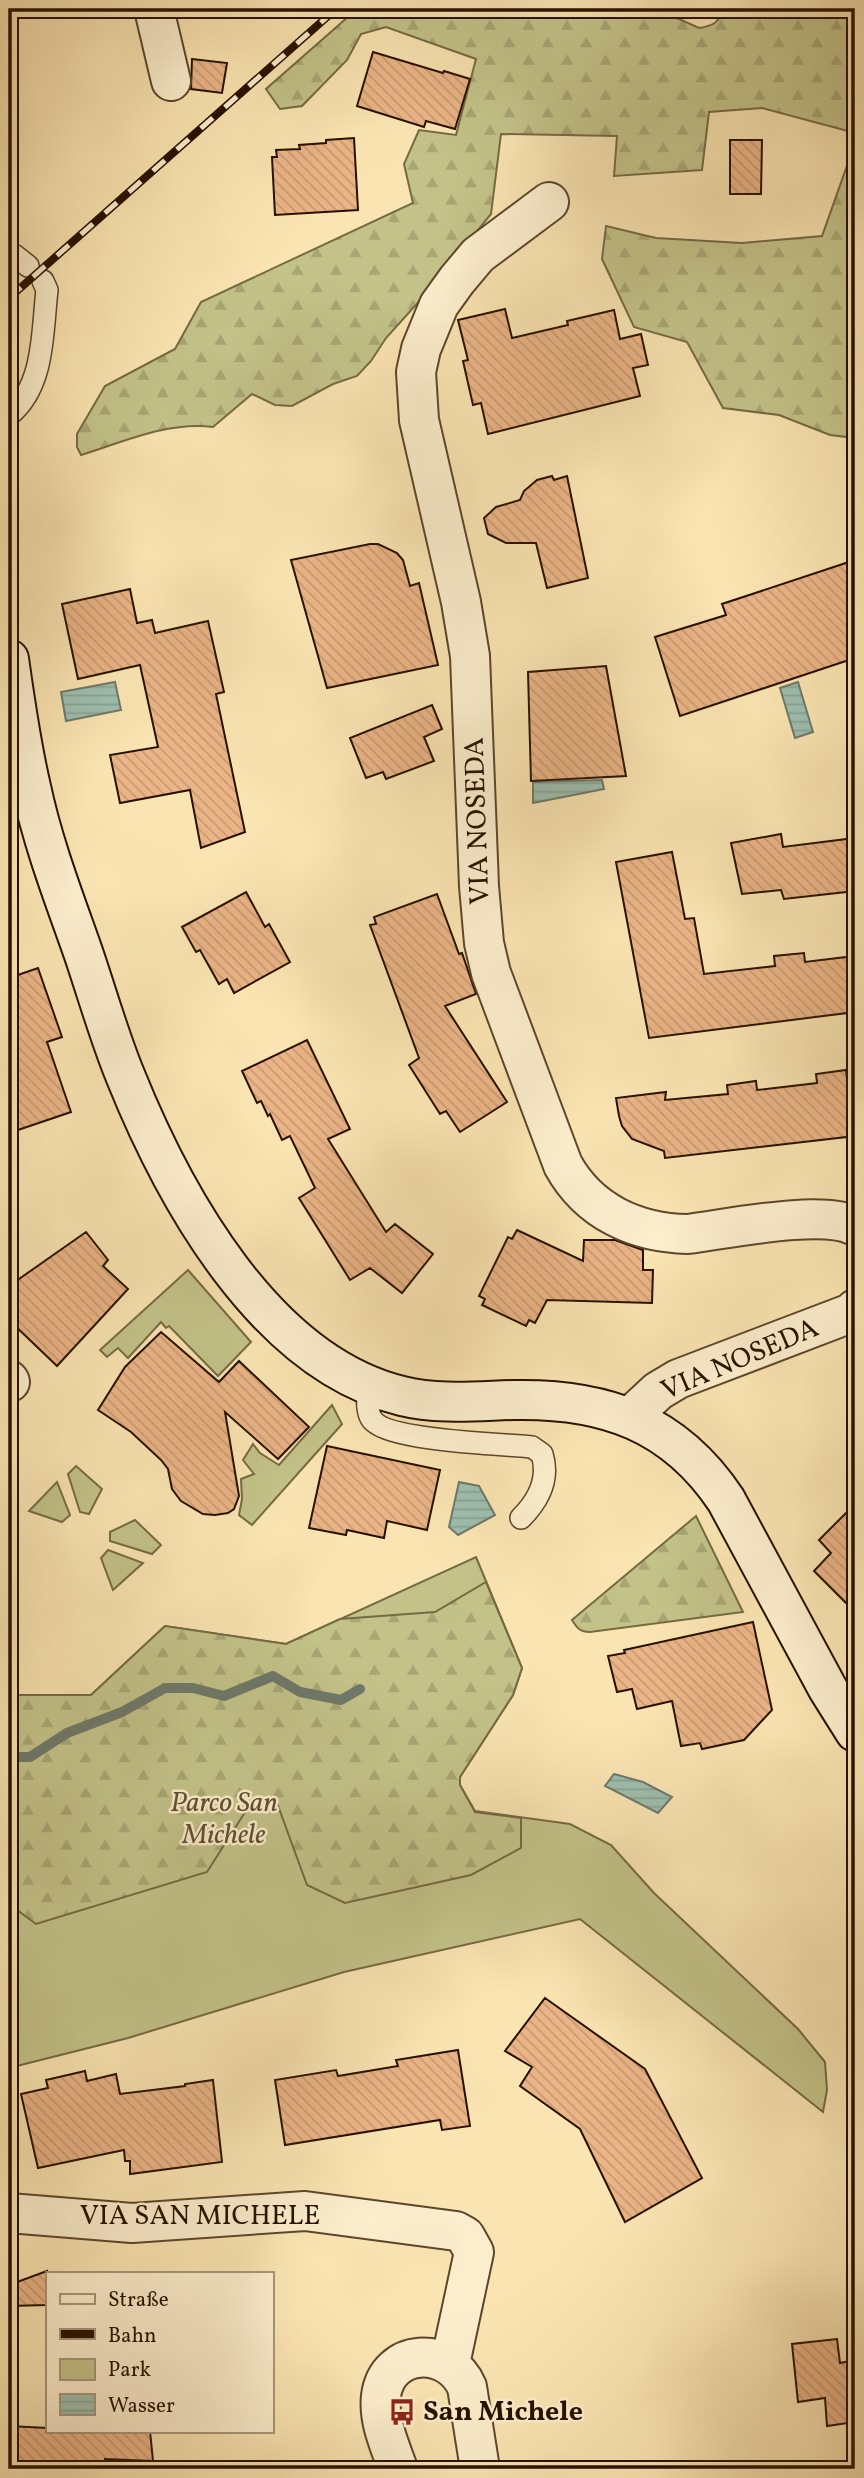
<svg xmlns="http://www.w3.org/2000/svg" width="864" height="2478" font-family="Vollkorn,serif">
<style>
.green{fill:#c3c389;stroke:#756a44;stroke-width:2}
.forest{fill:url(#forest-firs);stroke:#756a44;stroke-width:2}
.water{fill:url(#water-rules);stroke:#6e796a;stroke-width:2}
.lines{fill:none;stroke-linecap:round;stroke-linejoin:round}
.stream{stroke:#6e796a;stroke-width:10}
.building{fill:url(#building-back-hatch);stroke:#271100;stroke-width:2}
.service-casing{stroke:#5c462c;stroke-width:24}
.minor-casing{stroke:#5c462c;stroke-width:42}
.secondary-casing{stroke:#271100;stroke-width:42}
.service{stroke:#fceecd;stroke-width:21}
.minor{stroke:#fceecd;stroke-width:38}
.secondary{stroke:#fceecd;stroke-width:38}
.rail-casing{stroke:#271100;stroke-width:8}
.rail{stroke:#fceecd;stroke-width:5;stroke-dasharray:16;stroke-linecap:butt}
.labels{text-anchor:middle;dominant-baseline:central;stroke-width:5;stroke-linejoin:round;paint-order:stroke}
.street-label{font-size:28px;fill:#271100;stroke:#fceecd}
.park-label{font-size:28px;font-style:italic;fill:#5e4f30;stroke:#fceecd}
.poi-label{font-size:28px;font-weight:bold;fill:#271100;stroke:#fceecd;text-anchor:start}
</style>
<defs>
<pattern id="forest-firs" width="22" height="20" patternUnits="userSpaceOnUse" patternTransform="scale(1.75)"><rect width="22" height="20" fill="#c3c389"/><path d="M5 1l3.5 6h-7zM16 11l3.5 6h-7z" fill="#a8a674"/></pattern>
<pattern id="water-rules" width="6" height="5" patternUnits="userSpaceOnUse" patternTransform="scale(1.75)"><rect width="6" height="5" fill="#9ebfb0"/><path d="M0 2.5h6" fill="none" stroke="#88a396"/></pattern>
<pattern id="building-back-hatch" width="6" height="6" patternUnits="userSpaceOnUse" patternTransform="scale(1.75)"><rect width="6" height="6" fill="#eab486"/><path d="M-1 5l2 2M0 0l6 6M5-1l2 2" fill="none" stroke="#c99a72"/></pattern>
</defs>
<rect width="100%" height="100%" fill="#fae5b2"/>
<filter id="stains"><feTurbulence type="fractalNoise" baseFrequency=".00286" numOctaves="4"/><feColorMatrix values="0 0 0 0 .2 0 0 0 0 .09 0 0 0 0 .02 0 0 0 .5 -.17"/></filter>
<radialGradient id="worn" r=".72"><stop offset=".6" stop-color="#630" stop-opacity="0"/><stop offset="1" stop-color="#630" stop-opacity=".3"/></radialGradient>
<path class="green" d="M188 1270 251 1342 218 1376 169 1326 166 1328 161 1322 128 1358 118 1348 107 1357 100 1350Z
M332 1405 342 1424 252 1525 239 1515 242 1499 241 1479 254 1474 243 1460 253 1444 260 1453 279 1465Z
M76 1466 102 1489 89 1514 80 1512 68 1474Z
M57 1482 70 1515 62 1522 29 1511Z
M135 1520 161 1545 152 1554 110 1541V1532Z
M108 1550 143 1563 113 1590 101 1558Z
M476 1557 522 1668 513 1695 460 1777V1785L475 1811 570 1824 611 1845 654 1893 798 2029 825 2062 827 2090 823 2112 580 1919 344 1972 128 2038 9 2068V1695H91L165 1626 286 1644Z"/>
<path class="forest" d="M357 9H657L699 28C712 26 720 23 722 9H855V133L762 108 709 112 702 170 614 176 617 136 501 134 491 214 432 287 386 338 371 361 357 376 333 384 292 406 275 405 252 394 213 427C169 421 123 442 81 455L77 447V434L105 386 175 349 201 302 413 203 404 164 419 130 456 135 476 59 386 27 361 34 347 60 302 106 280 109 266 89Z
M855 143V438L830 435 779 415 723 408 687 342 634 327 602 259 606 226 656 238 742 243 822 236Z
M696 1516 743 1612 590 1632C580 1632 577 1628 572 1620Z
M486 1582 522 1668 513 1695 460 1777V1785L475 1812 521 1818V1848L471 1875 345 1903 307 1885 277 1803C265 1797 259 1798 249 1806L207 1872 36 1924 9 1904V1695H91L165 1626 286 1644 340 1619 435 1612Z"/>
<path class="water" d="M115 682 121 710 66 721 61 692Z
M798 682 813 732 795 738 780 688Z
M602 780 604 789 533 803V782Z
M459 1482 479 1486 495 1515 458 1535 449 1527Z
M614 1774 643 1782 672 1797 658 1813 605 1786Z"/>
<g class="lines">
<path class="stream" d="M9 1757H30L67 1733 122 1712 165 1688H193L224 1696 273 1676 300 1692 341 1700 360 1689"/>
</g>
<path class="building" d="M373 52 443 73 444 71 470 79 455 129 426 121 424 127 357 106Z
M192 59 227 63 222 93 191 89Z
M354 138 358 210 275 215 272 157H277L276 150 300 149 299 145 326 143V140Z
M730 140H762L761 194H730Z
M505 309 512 338 568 325 567 321 614 310 620 339 641 334 648 365 633 368 640 396 488 434 481 403 473 405 463 361 468 360 458 320Z
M552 476 554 480 567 476 588 578 547 588 536 543H506L488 534 484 518 496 507 520 500 524 491 537 480Z
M370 544H378L397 553 403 560 410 586 419 583 438 665 327 688 291 560Z
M855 560V658L680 716 655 637 726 615 722 604Z
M130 589 137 623 152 620 155 633 208 621 224 692 216 694 245 832 201 848 190 790 120 803 110 755 158 747 140 665 78 679 62 604Z
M606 666 626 776 531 781 528 672Z
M432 705 442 729 424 737 434 761 386 779 383 772 366 778 350 738Z
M781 834 783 847 855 838V891L784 899 781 890 742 894 731 843Z
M672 852 685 919 694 918 704 974 775 966 774 956 804 953 805 962 855 956V1012L649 1038 616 862Z
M246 892 265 927 269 924 290 962 234 993 227 979 219 984 200 950 196 952 182 927Z
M437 894 459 954 462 953 476 994 445 1006 507 1102 460 1132 446 1111 440 1114 409 1065 419 1058 370 925 376 924 374 917Z
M38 968 62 1037 47 1042 71 1112 9 1133V978Z
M307 1040 350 1129 328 1139 386 1232 395 1224 433 1254 402 1293 370 1268 350 1280 299 1198 315 1188 290 1136 282 1140 270 1114 268 1116 261 1101 257 1103 242 1071Z
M846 1070 847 1079 855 1078V1136L665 1158 664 1151 632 1139 622 1126 619 1116 616 1098 666 1092 665 1100 728 1094 727 1085 756 1081 757 1090 817 1083 816 1074Z
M517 1230 583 1261 584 1240H615L643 1250V1270H653L652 1303 547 1300 535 1323 529 1320 526 1326 482 1305 485 1299 479 1296 508 1237 512 1239Z
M86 1232 108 1260 103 1266 128 1289 57 1366 9 1320V1290L19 1279Z
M161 1332 219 1382 239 1361 309 1427 278 1459 225 1412 239 1496 234 1509 228 1513 215 1515 203 1514 181 1501 172 1489 168 1469 161 1460 131 1432 98 1410 125 1367Z
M327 1446 440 1470 427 1530 387 1521 384 1538 347 1530 346 1535 309 1528Z
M855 1504V1612L814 1571 831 1553 819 1540Z
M753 1622 772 1710 744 1740 702 1749 700 1743 681 1746 672 1701 637 1709 632 1689 617 1692 608 1656 625 1653 624 1650Z
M545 1998 645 2069 702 2178 625 2222 580 2129 520 2086 532 2067 505 2051Z
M458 2050 470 2126 442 2130 440 2120 285 2145 275 2080 336 2070 338 2076 398 2066 396 2060Z
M85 2071 87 2081 116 2074 120 2094 185 2086V2084L213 2080 222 2162 130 2174V2161H125L124 2150 38 2168 21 2094 48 2088 46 2080Z
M47 2271V2305L9 2306V2285Z
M837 2339 840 2363 855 2360V2422L827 2426 825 2398 798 2402 792 2344Z
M9 2426 47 2428V2431H150L153 2461 105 2459V2469H9Z"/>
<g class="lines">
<defs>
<path id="service" d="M14 255 28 266
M9 415C45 386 42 332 47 290L43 281
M368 1385C368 1395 366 1409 371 1418 383 1440 496 1444 522 1446L532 1447 542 1454C550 1480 538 1501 521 1518"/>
<path id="minor" d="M154 9 171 81
M549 202 478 255 457 280 439 305 421 349 416 372 419 420 461 602 470 656 479 886 484 943 491 973 563 1165C589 1212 636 1233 688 1234 728 1229 822 1209 855 1226
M9 1380 10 1382
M630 1417 658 1391 678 1379 851 1313 855 1309
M9 2213 132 2223 305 2211 456 2231 465 2236 474 2252 450 2364
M398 2469C390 2446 378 2421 381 2396 387 2348 449 2345 467 2387L480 2469"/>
<path id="secondary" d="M9 659C15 702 21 745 31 787 43 844 64 898 83 952 97 993 109 1036 125 1075 174 1197 265 1363 402 1396 438 1405 477 1401 513 1400 604 1398 674 1422 726 1500L828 1689 855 1732"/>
</defs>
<use href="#service" class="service-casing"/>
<use href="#minor" class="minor-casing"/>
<use href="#secondary" class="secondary-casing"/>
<use href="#service" class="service"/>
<use href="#minor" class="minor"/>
<use href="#secondary" class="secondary"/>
<defs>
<path id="rail" d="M9 298 336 9"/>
</defs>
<use href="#rail" class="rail-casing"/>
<use href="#rail" class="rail"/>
</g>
<defs>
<symbol id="bus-bare" viewBox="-9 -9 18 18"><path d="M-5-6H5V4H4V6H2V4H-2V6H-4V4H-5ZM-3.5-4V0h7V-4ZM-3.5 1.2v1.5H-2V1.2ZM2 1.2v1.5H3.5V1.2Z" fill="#8f2418" stroke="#fceecd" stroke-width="2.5" paint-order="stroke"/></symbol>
</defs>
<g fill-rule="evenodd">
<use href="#bus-bare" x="383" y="2393" width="38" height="38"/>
</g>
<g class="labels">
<g class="street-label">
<text transform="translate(478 821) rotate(-92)">VIA NOSEDA</text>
<text transform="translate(740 1360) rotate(-23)">VIA NOSEDA</text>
<text x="200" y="2216">VIA SAN MICHELE</text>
</g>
<g class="park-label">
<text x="224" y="1803">Parco San<tspan x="224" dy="32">Michele</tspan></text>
</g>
<g class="poi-label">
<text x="423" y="2412">San Michele</text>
</g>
</g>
<rect width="864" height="2478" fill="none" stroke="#fae5b2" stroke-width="35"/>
<rect x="10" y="10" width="843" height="2457" fill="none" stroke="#271100" stroke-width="3.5"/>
<rect x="18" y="18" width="829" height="2443" fill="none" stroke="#271100" stroke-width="2"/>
<rect x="46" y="2272" width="228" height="161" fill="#fceecd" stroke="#a7967b" stroke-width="2"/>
<rect x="60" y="2294" width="35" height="10" fill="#fceecd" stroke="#a7967b" stroke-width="2"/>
<text x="108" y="2306" font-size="21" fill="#271100">Straße</text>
<rect x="60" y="2329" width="35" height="10" fill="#271100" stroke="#a7967b" stroke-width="2"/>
<text x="108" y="2342" font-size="21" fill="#271100">Bahn</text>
<rect x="60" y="2359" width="35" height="21" fill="#c3c389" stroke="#a7967b" stroke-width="2"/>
<text x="108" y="2376" font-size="21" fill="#271100">Park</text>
<rect x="60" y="2394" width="35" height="21" fill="url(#water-rules)" stroke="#a7967b" stroke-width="2"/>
<text x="108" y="2412" font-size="21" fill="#271100">Wasser</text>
<rect width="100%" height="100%" filter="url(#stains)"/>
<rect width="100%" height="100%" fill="url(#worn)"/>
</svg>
